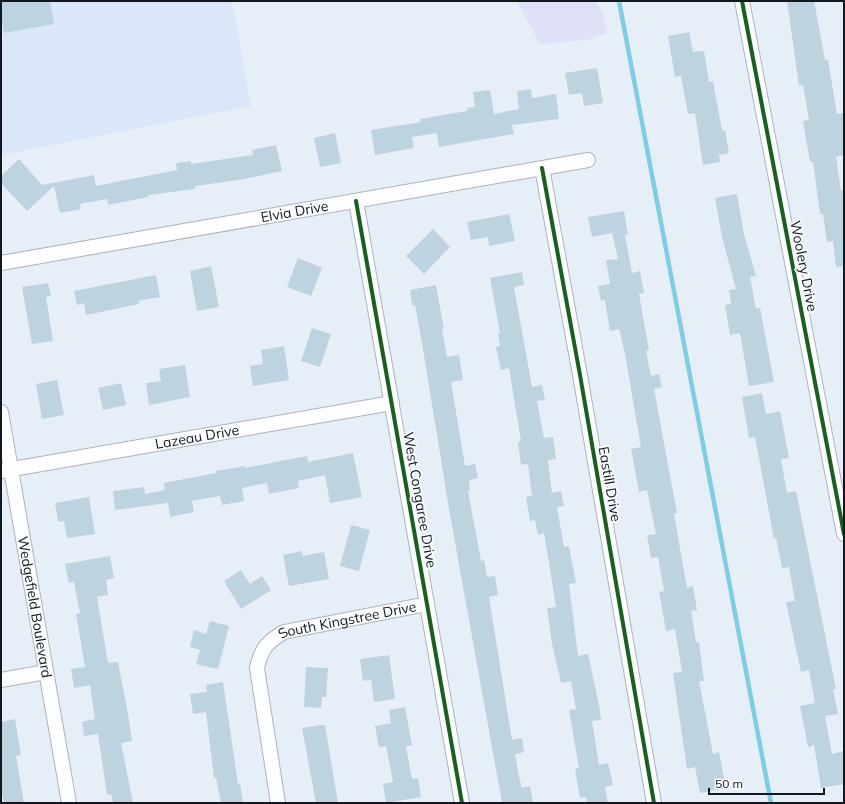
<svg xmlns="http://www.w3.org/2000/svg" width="845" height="804" font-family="Mulish,sans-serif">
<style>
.built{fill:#d9e7f9}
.green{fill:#dfe2f6}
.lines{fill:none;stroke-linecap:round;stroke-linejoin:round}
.stream{stroke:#7ecde2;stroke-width:4.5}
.building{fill:#bed3e0}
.minor-casing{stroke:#adb4ba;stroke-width:16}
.minor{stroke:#fbfdfe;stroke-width:14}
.cycleway-casing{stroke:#f7fafd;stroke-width:6}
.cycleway{stroke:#1b5e20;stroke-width:4}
.labels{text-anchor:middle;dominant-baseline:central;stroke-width:4;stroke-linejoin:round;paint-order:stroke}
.street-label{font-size:14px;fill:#13181e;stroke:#f7fafd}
</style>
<rect width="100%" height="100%" fill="#e6eff8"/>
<path class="built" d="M1 1H232L251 106 1 155Z"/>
<path class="green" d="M517 1H595L603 13 607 33 587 40 540 44Z"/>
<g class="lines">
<path class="stream" d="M619 1 771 803"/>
</g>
<path class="building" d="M1 1H50L54 24 4 33 1 16Z
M787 1H814L825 60H828L837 114 844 113V155L836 157 841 191 844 190V266L836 267 833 241 827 242 823 214H820L813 162H810L803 121 809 120 803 85 799 86Z
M689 32 693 52 704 51 709 82 713 81 722 131 725 130 729 153 719 155 720 162 703 165 695 113 688 114 681 76 675 77 668 36Z
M597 68 603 103 584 106 582 93 569 95 565 73Z
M531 89 532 98 556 94 559 119 512 125 514 134 439 147 437 133 412 137 414 148 375 155 371 130 421 122 420 119 467 111V108L475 107 473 92 490 90 494 114 519 109 517 91Z
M335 133 341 163 320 167 314 138Z
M276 145 282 171 245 179 195 186V189L148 195V197L108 205 107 199 80 204 81 209 60 213 54 186 27 211 1 183V176L19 159 42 185 94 175 96 186 177 170 176 163 191 161V164L253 155 252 150Z
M737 194 744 234 756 276 750 277 756 309 760 308 774 382 749 386 740 333 730 335 725 305 731 304 729 290 736 289 722 237 715 198Z
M624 211 628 234 625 235 632 273 640 271 644 293 639 294 649 350 646 351 651 376 659 374 662 387 654 389 677 513 674 514 687 588 693 586 697 610 691 611 696 642H699L704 681H699L713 754 719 752 726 788 700 793 695 767 687 769 673 673 682 672 675 629 666 631 659 592 664 591 658 557 651 558 647 535 656 534 647 490 639 492 631 449 641 447 625 354 619 329 610 331 605 300 601 301 598 286 610 284 606 260 618 259 612 233 592 237 588 217Z
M509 214 515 241 489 246 488 237 471 240 467 222Z
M433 229 450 247 424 274 406 256Z
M298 258 322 268 311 296 287 287Z
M211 266 219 307 197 311 190 271Z
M522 272 524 285 514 287 532 387 542 385 545 400 537 401 544 438 553 437 556 459 548 460 552 493 561 491 564 506 557 507 564 547 569 546 576 583 569 584 578 656 588 654 599 705 601 720 592 721 599 765 608 763 613 785 605 787 608 803H587L586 797 580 798 575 769 579 768 569 710 576 709 571 681 561 683 552 644 547 608 556 607 544 533 538 535 535 520 530 521 526 497 532 496 528 464 521 465 518 442 521 441 509 368 501 370 496 347 500 346 498 334 500 333 490 278Z
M156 275 160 297 138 301 139 304 86 315 84 303 77 305 74 291Z
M48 283 51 296 46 297 53 341 32 344 22 287Z
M436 285 444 329H442L447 357 459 355 463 380 451 382 465 466 475 464 478 478 469 480 470 490 468 491 481 561 484 560 487 577 495 576 498 595 489 597 512 740 522 738 524 752 515 754 519 777 522 788 530 786 533 803H502L449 509 422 343 415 305H412L410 290Z
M312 328 331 334 320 367 301 361Z
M284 346 289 380 253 386 250 366 263 364 261 350Z
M185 365 190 397 149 405 146 383 161 381 159 369Z
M57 380 64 415 42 419 36 384Z
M121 383 126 405 103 410 98 388Z
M762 393 766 414 780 411 789 458 781 459 787 493 796 491 836 689H833L838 714 825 716 832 754 844 751V784L821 788 814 745 808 747 800 706 815 703 809 670 801 672 786 602 795 601 789 567 782 568 776 538 774 539 755 437 749 438 742 397Z
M353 453 362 497 330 503 325 475 298 481 299 488 269 494 267 483 242 488 244 501 222 505 220 496 192 501 194 512 170 517 168 503 115 510 113 491 144 487 145 494 165 490 164 483 216 473V471L245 466V468L307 456 308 462Z
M89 497 95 534 67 538 64 521 58 522 55 503Z
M351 525 370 530 359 571 340 566Z
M302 551 303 556 324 552 329 579 289 586 283 555Z
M110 556 114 578 106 580 108 595 97 597 108 663 118 662 128 714 132 741 121 743 133 803H113L111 794 107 795 98 734 84 736 82 722 95 719 90 685 74 688 71 669 85 667 76 614 80 613 74 582 69 583 65 564Z
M241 570 250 584 262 576 271 590 241 609 224 581Z
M210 621 229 626 218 669 196 664 200 650 190 647 194 630 206 634Z
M389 655 395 699 374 702 371 680 363 681 360 659Z
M306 667 328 668 326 697H322L321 708 304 707Z
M223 682 238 784 240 783 243 803H221L216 778H214L206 712 193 714 190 694 207 692 206 685Z
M405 707 412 745 406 747 412 779 418 778 421 797 386 803 383 784 393 782 386 746 379 747 375 726 391 723 389 710Z
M15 719 21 755 16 756 24 803H4L1 790V722Z
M320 725H325L338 803H316L302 728Z"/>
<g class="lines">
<defs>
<g id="minor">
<path d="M742 1 844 534"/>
<path d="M542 168 580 375 654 803"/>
<path d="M356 201 462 803"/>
<path id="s1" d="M1 263 588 160"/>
<path id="s2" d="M1 412 69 803"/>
<path id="s3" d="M1 471 392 403"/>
<path d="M1 680 46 672"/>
<path id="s4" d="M278 803 257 668C261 649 267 642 284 632L427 604"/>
</g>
</defs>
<use href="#minor" class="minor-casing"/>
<use href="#minor" class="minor"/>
<defs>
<path id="cycleway" d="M742 1 844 534
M542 168 580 375 654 803
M356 201 462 803"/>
</defs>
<use href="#cycleway" class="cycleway-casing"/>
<use href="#cycleway" class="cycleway"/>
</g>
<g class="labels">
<g class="street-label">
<text stroke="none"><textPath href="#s1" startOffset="298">Elvia Drive</textPath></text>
<text transform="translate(804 266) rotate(79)">Woolery Drive</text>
<text stroke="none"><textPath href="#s3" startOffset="199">Lazeau Drive</textPath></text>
<text transform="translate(610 484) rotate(80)">Eastill Drive</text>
<text transform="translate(420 500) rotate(80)">West Congaree Drive</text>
<text stroke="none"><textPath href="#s2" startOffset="198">Wedgefield Boulevard</textPath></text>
<text stroke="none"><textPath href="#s4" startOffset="248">South Kingstree Drive</textPath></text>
</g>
</g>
<rect width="845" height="804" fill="none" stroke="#13181e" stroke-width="4"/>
<path d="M709 788v6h115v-6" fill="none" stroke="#13181e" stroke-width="2"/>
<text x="715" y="788" font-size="12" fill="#13181e" stroke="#f7fafd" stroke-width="3" paint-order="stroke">50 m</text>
</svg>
